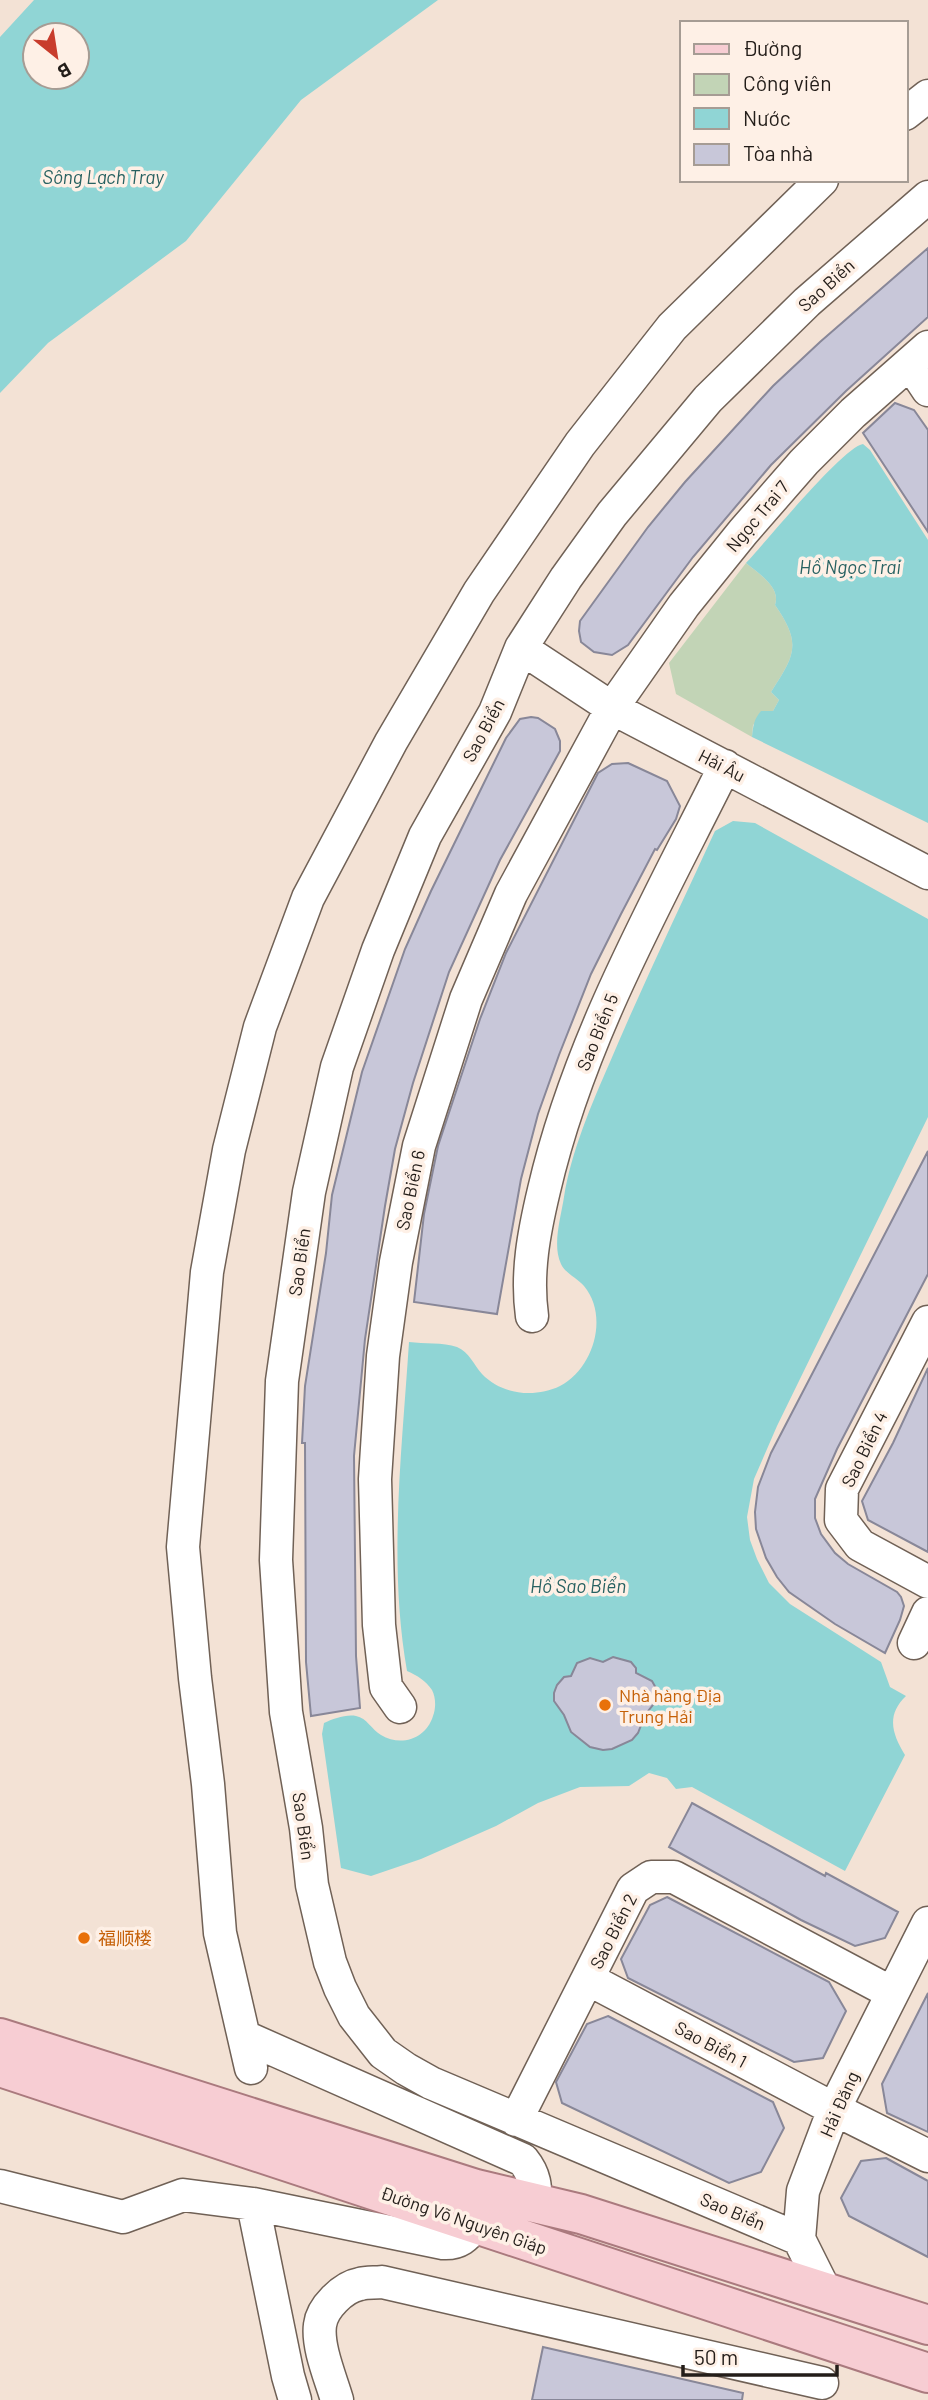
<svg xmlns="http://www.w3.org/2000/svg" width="928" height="2400" font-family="Barlow,'Noto Sans SC',sans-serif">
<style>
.green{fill:#c2d4b6}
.water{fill:#90d5d5;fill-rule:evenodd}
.building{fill:#c8c7d9;stroke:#888798;stroke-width:2}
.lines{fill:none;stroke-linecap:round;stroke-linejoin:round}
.minor-casing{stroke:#706156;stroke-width:35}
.major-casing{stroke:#aa7a7e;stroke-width:42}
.minor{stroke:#fff;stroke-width:32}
.major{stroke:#f7cdd3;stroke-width:38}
.food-dot{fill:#e8710a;stroke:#fef0e6;stroke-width:2.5}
.labels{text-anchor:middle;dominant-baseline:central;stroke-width:7;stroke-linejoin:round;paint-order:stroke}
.street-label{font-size:18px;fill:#231d19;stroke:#fef0e6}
.food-label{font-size:18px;fill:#c56008;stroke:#fef0e6;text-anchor:start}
.water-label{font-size:19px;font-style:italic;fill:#276161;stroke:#fef0e6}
</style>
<rect width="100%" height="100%" fill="#f3e2d5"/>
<path class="green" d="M746 563C759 574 781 587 775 605 802 644 795 655 771 692L779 700 773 711 766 712 753 725 752 737 676 694 669 663Z"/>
<path class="water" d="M34 0H438L301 100 186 241 48 343 0 393V37ZM35 35H77V77H35Z
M863 444 870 450 928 540V823L752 737C753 726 754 719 761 711H773L779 700 771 692C795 655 802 644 775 605 781 587 759 574 746 563 765 543 843 447 863 444Z
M733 821 755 823 928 919V1117L777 1426 754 1479 747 1517 750 1540 757 1559 769 1583 790 1604 881 1662 890 1687 906 1696C886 1715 892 1734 905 1755L845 1871 692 1787 676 1789 667 1778 649 1773 629 1786 580 1787 538 1803 496 1826 421 1859 371 1876 341 1868 322 1734 324 1723C333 1719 346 1714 356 1716 367 1718 372 1730 381 1735 401 1747 426 1739 433 1716 436 1708 436 1698 432 1690 425 1680 418 1676 407 1671 388 1563 402 1451 409 1342 424 1344 443 1342 457 1347 469 1352 474 1365 482 1374 502 1395 535 1398 560 1386 594 1368 609 1316 584 1286 577 1278 565 1273 561 1264 552 1245 561 1217 564 1197 571 1152 592 1103 610 1062 643 984 680 907 715 831Z"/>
<path class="building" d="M928 248V317L846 391 771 465 693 557 628 645 612 655 594 652 581 642 579 631 580 621 648 527 685 482 773 386 820 342Z
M895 403 914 410 928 430V532L863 433Z
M531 717 538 718 555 729 560 741V751L500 860 449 972 413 1083 395 1149 385 1206 365 1339 354 1456 356 1656 360 1708 311 1716 306 1662 305 1443H302L305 1386 326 1253 332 1195 362 1072 405 949 431 891 506 738 520 719Z
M628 763 667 781 680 806 676 819 657 850 655 849 621 914 591 974 559 1055 538 1114 521 1179 497 1314 414 1302 424 1214 438 1146 480 1019 506 953 598 773 612 764Z
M928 1151V1274L837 1449 815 1499V1518L821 1534 835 1553 848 1564 897 1592 901 1597 904 1606 900 1620 885 1653 835 1624 789 1592 777 1577 766 1558 756 1529 755 1512 758 1487 771 1453Z
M928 1368V1552L868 1520 862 1501 893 1443Z
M613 1657 631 1662 636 1668V1673L652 1681 657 1690 656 1701 645 1715 638 1733 632 1740 612 1749 603 1750 590 1747 571 1732 564 1715 554 1701V1693L557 1685 564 1677 571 1676 577 1663 590 1658 603 1662Z
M692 1803 825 1876 826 1873 898 1912 885 1938 855 1946 801 1920 669 1847Z
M667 1897 829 1982 846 2011 823 2058 794 2062 628 1978 621 1959 650 1905Z
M928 1993V2132L887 2113 882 2084Z
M608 2016 773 2102 784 2128 761 2172 729 2183 562 2103 556 2082 587 2024Z
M886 2158 928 2181V2257L849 2216 841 2198 861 2161Z
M543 2347 743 2393 742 2400H532Z"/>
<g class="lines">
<defs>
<path id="minor" d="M905 114 928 96
M910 363 928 390
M521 648 612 708 928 873
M532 1316C526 1273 534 1232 544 1190 579 1039 657 903 725 766
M928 1322 842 1489 841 1520 860 1545 928 1582
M914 1643 928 1613
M400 1707 386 1687 379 1625 375 1479 383 1356 396 1262 419 1146 466 999 511 894 612 708 684 605 743 532 804 462 853 413 928 347
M588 1979 834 2109 928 2156
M245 2037 523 2160C535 2175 536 2186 535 2205
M251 2068 220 1933 208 1784 195 1678 183 1547 207 1272 229 1150 260 1027 308 898 391 742 479 592 580 444 672 327 822 180
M516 2120 633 1889 651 1877H674L892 1993
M0 2186 123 2217 183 2195 253 2204 443 2243C459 2244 466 2237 476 2224
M253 2204 288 2376 295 2400
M799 2239 431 2083 406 2069 383 2053 354 2016 340 1988 330 1962 312 1885 306 1828 286 1712 276 1560 282 1381 309 1192 337 1067 378 950 425 836 495 712 521 648 566 578 612 514 708 399 807 302 928 197
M825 2291 799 2239 803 2191 834 2109 928 1923
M337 2400C331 2379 317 2347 320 2325 322 2308 343 2287 360 2284 367 2282 375 2283 382 2282L822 2383"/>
<path id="major" d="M0 2038 476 2189 581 2214 928 2325
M0 2067 928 2373"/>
</defs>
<use href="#minor" class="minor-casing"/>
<use href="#major" class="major-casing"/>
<use href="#minor" class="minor"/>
<use href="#major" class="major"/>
</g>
<g class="food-dot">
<circle cx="605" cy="1705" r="7"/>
<circle cx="84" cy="1938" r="7"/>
</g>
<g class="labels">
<g class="street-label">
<text transform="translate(826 285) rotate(-42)">Sao Biển</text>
<text transform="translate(757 516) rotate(-50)">Ngọc Trai 7</text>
<text transform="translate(483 730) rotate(-62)">Sao Biển</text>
<text transform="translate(722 765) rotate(27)">Hải Âu</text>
<text transform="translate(597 1032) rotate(-68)">Sao Biển 5</text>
<text transform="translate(410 1190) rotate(-78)">Sao Biển 6</text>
<text transform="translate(299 1262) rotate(-82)">Sao Biển</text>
<text transform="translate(864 1449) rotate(-64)">Sao Biển 4</text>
<text transform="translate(304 1826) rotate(82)">Sao Biển</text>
<text transform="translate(613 1931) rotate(-63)">Sao Biển 2</text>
<text transform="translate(711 2044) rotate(28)">Sao Biển 1</text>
<text transform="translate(839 2104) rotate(-66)">Hải Đăng</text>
<text transform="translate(733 2211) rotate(23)">Sao Biển</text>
<text transform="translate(464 2220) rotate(19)">Đường Võ Nguyên Giáp</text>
</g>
<g class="food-label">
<text x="619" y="1695">Nhà hàng Địa<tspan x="619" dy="21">Trung Hải</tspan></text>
<text x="98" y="1938">福顺楼</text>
</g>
<g class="water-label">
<text x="103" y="176">Sông Lạch Tray</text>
<text x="850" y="566">Hồ Ngọc Trai</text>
<text x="578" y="1585">Hồ Sao Biển</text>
</g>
</g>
<rect x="680" y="21" width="228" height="161" fill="#fef0e6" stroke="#a69c94" stroke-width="2"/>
<rect x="694" y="44" width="35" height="10" fill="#f7cdd3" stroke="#a69c94" stroke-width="2"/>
<text x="743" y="56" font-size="21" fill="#231d19">Đường</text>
<rect x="694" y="74" width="35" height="21" fill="#c2d4b6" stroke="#a69c94" stroke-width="2"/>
<text x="743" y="91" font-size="21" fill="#231d19">Công viên</text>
<rect x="694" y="108" width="35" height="21" fill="#90d5d5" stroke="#a69c94" stroke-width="2"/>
<text x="743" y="126" font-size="21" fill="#231d19">Nước</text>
<rect x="694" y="144" width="35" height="21" fill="#c8c7d9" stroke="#a69c94" stroke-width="2"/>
<text x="743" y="161" font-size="21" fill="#231d19">Tòa nhà</text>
<g transform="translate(56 56) rotate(150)"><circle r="33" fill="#fef0e6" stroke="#a69c94" stroke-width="2"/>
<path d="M0-5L12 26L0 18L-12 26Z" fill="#c83c2c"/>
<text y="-10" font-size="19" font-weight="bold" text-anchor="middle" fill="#231d19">B</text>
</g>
<path d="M683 2365v10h154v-10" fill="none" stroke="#231d19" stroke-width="3.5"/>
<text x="694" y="2365" font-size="21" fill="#231d19" stroke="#fef0e6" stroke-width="5" paint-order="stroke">50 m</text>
</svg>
